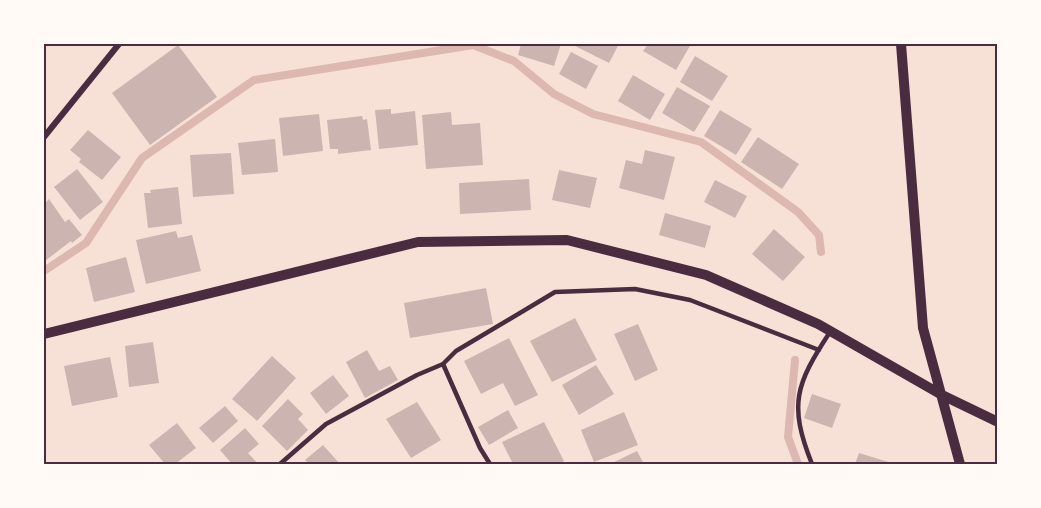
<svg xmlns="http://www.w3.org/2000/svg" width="1041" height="508" font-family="Inter,sans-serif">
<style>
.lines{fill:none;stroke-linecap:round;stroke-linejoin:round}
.stream{stroke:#dcb8b0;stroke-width:8}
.building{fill:#ccb4b1}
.service{stroke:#4a2c40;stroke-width:4.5}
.minor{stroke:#4a2c40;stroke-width:6}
.tertiary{stroke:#4a2c40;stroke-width:10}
.neatline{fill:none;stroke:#4a2c40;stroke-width:2}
</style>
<rect width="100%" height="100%" fill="#f7e1d7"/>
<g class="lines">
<path class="stream" d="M44 271 86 243 142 158 254 80 473 45 514 61 554 94 593 114 701 142 798 212 819 235 821 252
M795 360 788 437 798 464"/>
</g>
<path class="building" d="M521 44H561L554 66 518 55Z
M571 44H619L609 63Z
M648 44H691L676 70 643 51Z
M178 45 217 97 150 145 112 93Z
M571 52 598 66 586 89 559 74Z
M695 56 728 76 712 101 680 82Z
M633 75 665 94 650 120 618 101Z
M677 87 710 106 694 132 662 113Z
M391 109V114L415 111 418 145 379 149 375 110Z
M720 110 752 129 736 155 704 136Z
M451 112 452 125 480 123 483 165 426 169 422 115Z
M319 114 323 151 283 156 279 118Z
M362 116 363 120 367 119 371 150 338 154V149H330L327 120Z
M88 130 121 157 102 180 79 162 81 159 70 150Z
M758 137 799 164 782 189 741 162Z
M275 139 278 172 242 175 238 143Z
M645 150 675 157 664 200 619 188 626 160 642 164Z
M231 153 234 194 193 197 190 155Z
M77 169 103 202 80 220 54 187Z
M559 170 597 178 590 208 552 200Z
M529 179 531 210 460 214 459 183Z
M715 180 747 196 735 218 704 202Z
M178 187 182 224 148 228 144 193H151L150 190Z
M49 199 65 222 69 219 82 235 72 243 71 241 45 261 44 204Z
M665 213 711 226 705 248 659 235Z
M774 229 805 257 783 281 752 254Z
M176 231 178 238 192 235 201 271 146 284 136 240Z
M126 257 135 292 94 302 86 268Z
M486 288 493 324 410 338 404 303Z
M575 318 597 360 552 382 530 341Z
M638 324 658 370 635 381 614 334Z
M509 338 538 395 515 406 503 383 481 394 464 361Z
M153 342 159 383 129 387 125 346Z
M367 350 379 371 390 366 398 380 365 398 346 362Z
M272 356 296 378 257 421 232 399Z
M110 357 118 397 72 406 64 366Z
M596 365 614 394 579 415 562 385Z
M333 375 349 396 326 414 310 393Z
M812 394 841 404 832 428 804 418Z
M288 399 303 414 298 419 308 430 287 451 262 426Z
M417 402 441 440 411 458 386 419Z
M225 406 238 421 213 443 199 428Z
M508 410 518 428 489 445 478 427Z
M624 412 638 445 594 462 581 430Z
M544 422 564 461 558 464H513L502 442Z
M177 423 196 448 175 464H165L149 445Z
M245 428 259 444 248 453 258 464H232L220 450Z
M323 445 340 464H309L305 460Z
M637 451 644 464H610Z
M859 453 895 464H855Z"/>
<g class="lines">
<path class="service" d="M443 364 480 448 490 464
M280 464 326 424 417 375 443 364 456 351 555 292 635 289 690 300 819 350
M812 464C788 404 796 384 830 332"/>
<path class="minor" d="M44 137 119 44"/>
<path class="tertiary" d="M901 44 923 328 960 464
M44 334 418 242 567 240 706 275 818 324 942 395 998 422"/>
</g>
<rect width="1041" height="508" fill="none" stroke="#fffaf5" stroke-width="90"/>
<rect x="45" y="45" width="951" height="418" class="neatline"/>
</svg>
